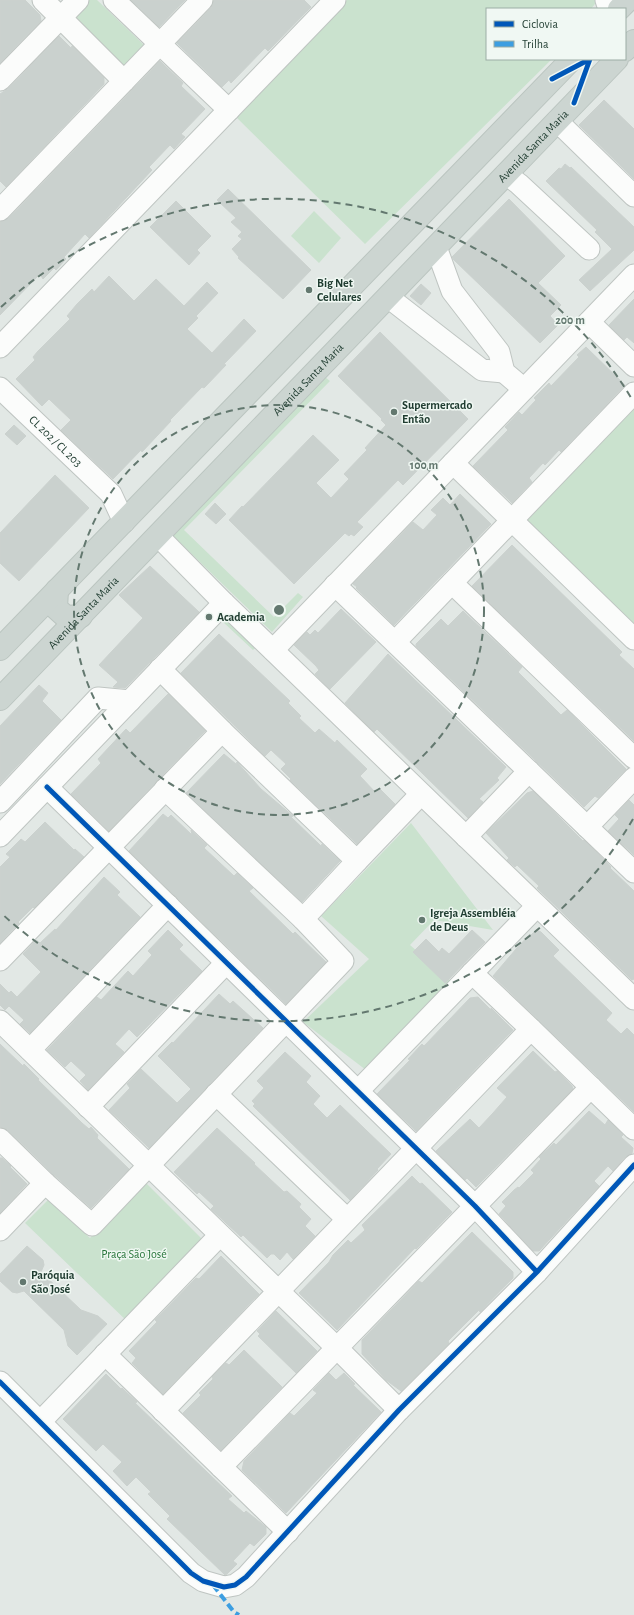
<svg xmlns="http://www.w3.org/2000/svg" width="634" height="1615" font-family="'Alegreya Sans',sans-serif">
<style>
.green{fill:#cae2ce}
.building{fill:#cad1ce;stroke:#cbd1ce}
.lines{fill:none;stroke-linecap:round;stroke-linejoin:round}
.minor-casing{stroke:#bfc5c2;stroke-width:23}
.major-casing{stroke:#bbc5c0;stroke-width:24}
.minor{stroke:#fbfcfb;stroke-width:21}
.major{stroke:#ccd5d1;stroke-width:22}
.quiet{stroke:#3c9ee1;stroke-width:4;stroke-dasharray:8 4;stroke-linecap:butt}
.cycleway-casing{stroke:#f0f8f3;stroke-width:8}
.cycleway{stroke:#0057b8;stroke-width:5}
.ring{fill:none;stroke:#63786f;stroke-width:2;stroke-dasharray:7 5}
.poi-dot{fill:#63786f;stroke:#f0f8f3;stroke-width:1.5}
.labels{text-anchor:middle;dominant-baseline:central;stroke-width:3;stroke-linejoin:round;paint-order:stroke}
.street-label{font-size:12px;fill:#1f3c30;stroke:#f0f8f3}
.poi-label{font-size:12px;font-weight:bold;fill:#1f3c30;stroke:#f0f8f3;text-anchor:start}
.park-label{font-size:12px;fill:#27753a;stroke:#f0f8f3}
.centre{fill:#63786f;stroke:#f0f8f3;stroke-width:2}
.ring-label{font-size:12px;text-anchor:middle;font-weight:bold;fill:#63786f;stroke:#f0f8f3;stroke-width:3;stroke-linejoin:round;paint-order:stroke}
</style>
<rect width="100%" height="100%" fill="#e2e8e5"/>
<path class="green" d="M84 0H97L145 46 122 70 68 17Z
M347 0H598L591 9H487V59H552L365 244 235 116Z
M314 211 341 238 319 263 291 236Z
M321 374 330 381 184 530 274 617 298 593 303 597 272 632 168 531Z
M634 408V624L631 627 524 523Z
M236 621 259 644 253 650 223 622Z
M411 823 493 930 434 920 410 945 451 981 366 1070 303 1022 369 959 321 916Z
M144 1181 205 1242 129 1323 25 1223 48 1200 90 1238Z"/>
<path class="building" d="M0 0H25L40 15 41 21 0 63Z
M131 0H185L159 27Z
M214 0H304L311 7 268 51 265 48 231 83 229 80 222 87 177 43 211 8Z
M59 36 71 48 72 46 104 78V84L6 187 0 181V94L9 88Z
M160 61 183 83 181 86 205 109 181 134 185 137 174 149 170 145 149 167 152 170 89 238 85 234 64 257 66 259 56 270 54 268 43 279 40 274 0 315V222L9 218Z
M604 100 634 129V179L579 125Z
M565 164 570 168 571 167 634 227V250L590 291 579 280 612 249 595 232 597 230 546 181 559 168 561 169Z
M228 189 311 270 283 299 238 258 239 257 232 249 242 239 238 236 242 232 231 222 236 218 217 200Z
M509 199 565 256 538 283 561 305 550 316 558 325 540 343 454 260 452 257Z
M176 201 211 236 197 250 200 253 189 265 150 227Z
M109 276 134 301 156 279 184 306 207 282 218 293 196 316 198 318 187 329 212 353 244 319 256 331 224 364 226 365 204 388 202 387 170 420 171 421 142 452 141 450 113 479 61 430 71 420 49 399 42 406 16 379 35 360 33 357 38 351 70 319 67 316 77 304 92 289 94 292Z
M421 284 431 293 421 305 410 296Z
M634 299V343L627 337 624 340 609 325Z
M380 332 468 419 403 485 398 480 357 522 363 527 354 536 351 534 349 536 345 533 294 584 229 520 242 506 243 507 313 435 339 460 316 483 331 498 349 479 344 474 367 450 365 448 386 425 381 420 382 419 338 376Z
M586 347 625 385 561 452 559 450 545 465 543 463 529 478 532 482 512 503 473 466 508 430 505 427 519 412 522 415 536 400 534 398 549 383 551 386 579 357 577 355Z
M14 425 26 436 17 445 5 434Z
M55 475 89 508 19 581 0 563V533Z
M460 494 491 524 394 625 356 588 357 587 353 584 413 522 423 530 437 515 431 510 443 498 450 505Z
M215 503 226 514 216 524 205 514Z
M512 545 622 652 619 655 634 669V741L472 586Z
M150 566 199 612 125 688 113 687 118 682 99 665 143 618 119 595Z
M341 609 376 642 330 689 315 674 319 670 316 666 294 645 307 632 310 635 315 630 318 633Z
M463 611 522 667 518 672 561 715 567 710 626 769 598 798 595 796 584 807 416 646V644L441 619 448 626Z
M219 634 290 701 288 703 301 716 299 718 315 733 319 729 335 743 337 740 367 769 360 776 375 792 379 788 395 804 357 844 290 780 291 779 281 769 286 764 271 750 265 756 181 673Z
M388 654 506 767 497 778 499 780 479 799 483 802 468 818 377 729 374 732 345 703Z
M39 685 48 693 42 701 61 720 0 784V726Z
M168 694 205 731 109 831 71 794 101 763 98 759 126 729 130 733Z
M224 754 236 764 237 762 261 789 293 816 291 817 321 846 322 844 340 861 302 902 186 793Z
M533 791 583 841 584 840 611 867 610 868 634 891V979L632 980 537 888 539 886 517 865 515 867 507 860 509 858 486 833 527 793Z
M629 800 634 805V855L608 831 619 819 615 815Z
M163 814 168 818 171 815 192 835 191 830 207 845 204 848 234 876 237 873 253 888 249 891 293 934 295 932 326 962 286 1004 129 851Z
M45 822 74 850 75 849 84 857 34 908 33 907 18 922 19 923 0 943V867L10 857 6 854 21 839 25 842Z
M104 877 120 892 117 895 140 917 30 1033 20 1024 24 1020 9 1006 5 1010 0 1005V984L9 993 11 991 17 997 41 972 23 954 36 940 40 943 55 929 56 930Z
M168 930 183 945 179 949 202 971 137 1037 129 1029 115 1044 124 1052 88 1090 80 1081 86 1075 71 1061 65 1067 47 1050 97 997 101 1000 128 971 133 976 152 955 148 951Z
M472 930 485 942 445 983 413 952 426 939 439 952 442 948 449 954Z
M536 930 541 932 559 950 553 956 612 1013 606 1020 621 1034 627 1028 634 1035V1112L493 976 516 949 530 934 531 935Z
M219 994 230 1004 233 1001 263 1028 149 1148 109 1110 130 1088 127 1084 141 1069 177 1103 191 1089 158 1056 172 1042 173 1043Z
M478 997 491 1010V1008L513 1030 416 1131 377 1094 410 1060 408 1059 422 1044 424 1046 470 998Z
M0 1044 23 1066 24 1064 39 1079 38 1080 82 1123 89 1129 91 1127 98 1135 97 1138 129 1169 91 1208 53 1174 8 1130 0 1127Z
M533 1051 555 1072 557 1071 572 1086 573 1089 476 1187 467 1178 465 1180 436 1151 470 1119 479 1128 493 1113 507 1097 497 1088Z
M285 1052 311 1076 306 1082 320 1096 313 1104 327 1118 340 1105 391 1154 377 1169 378 1170 350 1200 253 1106 255 1104 252 1101 264 1088 257 1081Z
M589 1111 605 1125 608 1120 623 1135 621 1137 633 1148 632 1153 625 1157 613 1171 608 1166 594 1181 599 1186 539 1251H533L499 1214 506 1206 502 1202 514 1190 518 1187 519 1188 534 1173 531 1170 541 1159 539 1157 554 1143 556 1145Z
M217 1128 255 1163 254 1164 284 1192 287 1191 301 1204 299 1207 311 1219 305 1226 315 1236 293 1259 287 1252 280 1260 274 1254H271L267 1258 243 1235 241 1237 211 1209 214 1206 199 1192 197 1194 174 1172Z
M0 1158H2L11 1166 10 1167 27 1184 0 1213Z
M412 1176 420 1184 422 1183 452 1212 416 1249 415 1248 337 1330 299 1293 329 1262 333 1255 348 1240 351 1243 365 1230 362 1225Z
M472 1232 513 1272V1278L480 1312 479 1310 448 1341 449 1343 401 1391 386 1380 362 1354V1340L419 1281 422 1283Z
M27 1246 43 1260 44 1265 41 1272 81 1310 98 1316 107 1324 77 1355 68 1346 64 1330 24 1291 17 1293 12 1292 0 1281V1274Z
M221 1256 259 1294 163 1394 132 1363 136 1358 129 1351 157 1322 155 1320 196 1278 199 1279Z
M276 1311 317 1351 296 1373 258 1336 260 1334 257 1331Z
M244 1350 282 1387 221 1450 183 1413 201 1395 199 1393 213 1379 212 1377 226 1363 229 1365Z
M329 1373 336 1380 344 1373 355 1384 353 1385 381 1412 286 1513 242 1470 244 1461 290 1413 294 1416 317 1393 313 1390Z
M106 1374 121 1389 122 1388 137 1402 135 1403 232 1496 228 1499 244 1513 246 1511 266 1527V1534L254 1546 250 1543 233 1561 237 1564 227 1574 225 1575 167 1519 170 1516 148 1494 151 1492 136 1477 127 1486 113 1471 122 1462 103 1444 96 1451 63 1419Z"/>
<g class="lines">
<defs>
<g id="minor">
<path d="M43 0 124 81"/>
<path d="M114 0 229 110"/>
<path d="M606 0 609 9"/>
<path d="M0 80 78 0"/>
<path d="M557 121 634 196"/>
<path d="M506 174 519 184 589 249"/>
<path d="M0 210 202 0"/>
<path d="M436 247 452 291 499 352 504 372 524 389"/>
<path d="M388 297 482 370 504 372"/>
<path d="M589 322 634 366"/>
<path d="M0 347 335 0"/>
<path id="s1" d="M0 388 111 494 124 522"/>
<path d="M453 463 634 639"/>
<path d="M158 536 224 603 634 999"/>
<path d="M452 583 634 758"/>
<path d="M335 585 634 872"/>
<path d="M395 642 634 393"/>
<path d="M273 650 634 275"/>
<path d="M222 731 357 861 421 794"/>
<path d="M47 787 475 1206 537 1272"/>
<path d="M165 789 303 919"/>
<path d="M0 802 98 698 130 701"/>
<path d="M587 827 634 778"/>
<path d="M0 836 224 603"/>
<path d="M466 837 529 771"/>
<path d="M0 960 222 731 160 669"/>
<path d="M472 973 531 1029"/>
<path d="M0 1021 337 1348 399 1410"/>
<path d="M30 1050 168 905"/>
<path d="M358 1091 537 906"/>
<path d="M216 1094 347 1219"/>
<path d="M88 1107 226 963"/>
<path d="M0 1139 45 1183 0 1230"/>
<path d="M45 1183 92 1225 343 961 303 919 357 861"/>
<path d="M105 1354 288 1532"/>
<path d="M0 1382 191 1573 203 1581 224 1587 235 1585 246 1577 399 1410 537 1272 634 1165"/>
<path d="M163 1411 531 1029 634 1129"/>
<path d="M41 1421 220 1235"/>
<path d="M221 1467 591 1087"/>
</g>
<g id="major">
<path d="M619 9 628 0"/>
<path d="M625 50 634 41"/>
<path d="M57 590 56 608 66 617 81 616"/>
<path d="M0 649 572 59"/>
<path id="s2" d="M0 699 617 59"/>
</g>
</defs>
<use href="#minor" class="minor-casing"/>
<use href="#major" class="major-casing"/>
<use href="#minor" class="minor"/>
<use href="#major" class="major"/>
<path class="quiet" d="M213 1585 234 1612 239 1615"/>
<defs>
<path id="cycleway" d="M552 79 590 59 574 103
M47 787 475 1206 537 1272
M0 1382 191 1573 203 1581 224 1587 235 1585 246 1577 399 1410 537 1272 634 1165"/>
</defs>
<use href="#cycleway" class="cycleway-casing"/>
<use href="#cycleway" class="cycleway"/>
</g>
<g class="ring">
<circle cx="279" cy="610" r="205"/>
<path d="M633 819A411 411 0 0 1 1 913M1 307A411 411 0 0 1 633 401"/>
</g>
<g class="poi-dot">
<circle cx="309" cy="290" r="4"/>
<circle cx="394" cy="412" r="4"/>
<circle cx="209" cy="617" r="4"/>
<circle cx="422" cy="920" r="4"/>
<circle cx="23" cy="1282" r="4"/>
</g>
<g class="labels">
<g class="street-label">
<text stroke="none"><textPath href="#s2" startOffset="768">Avenida Santa Maria</textPath></text>
<text stroke="none"><textPath href="#s2" startOffset="444">Avenida Santa Maria</textPath></text>
<text stroke="none"><textPath href="#s1" startOffset="77">CL 202 / CL 203</textPath></text>
<text stroke="none"><textPath href="#s2" startOffset="120">Avenida Santa Maria</textPath></text>
</g>
<g class="poi-label">
<text x="317" y="283">Big Net<tspan x="317" dy="14">Celulares</tspan></text>
<text x="402" y="405">Supermercado<tspan x="402" dy="14">Então</tspan></text>
<text x="217" y="617">Academia</text>
<text x="430" y="913">Igreja Assembléia<tspan x="430" dy="14">de Deus</tspan></text>
<text x="31" y="1275">Paróquia<tspan x="31" dy="14">São José</tspan></text>
</g>
<g class="park-label">
<text x="134" y="1254">Praça São José</text>
</g>
</g>
<circle cx="279" cy="610" r="6" class="centre"/>
<g class="ring-label">
<text x="570" y="324">200 m</text>
<text x="424" y="469">100 m</text>
</g>
<rect x="486" y="8" width="140" height="52" fill="#f0f8f3" stroke="#9cada5"/>
<rect x="494" y="21" width="20" height="6" fill="#0057b8" stroke="#9cada5"/>
<text x="522" y="28" font-size="12" fill="#1f3c30">Ciclovia</text>
<rect x="494" y="41" width="20" height="6" fill="#3c9ee1" stroke="#9cada5"/>
<text x="522" y="48" font-size="12" fill="#1f3c30">Trilha</text>
</svg>
